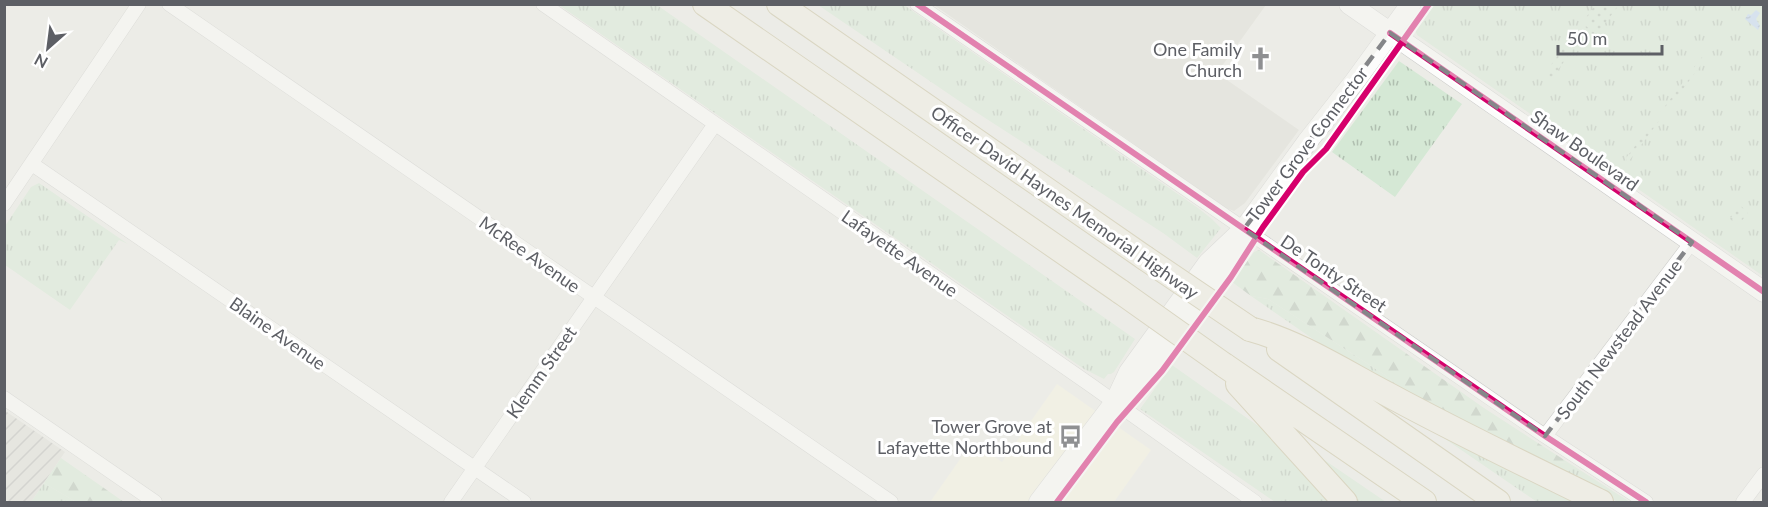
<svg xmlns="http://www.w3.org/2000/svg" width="1768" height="507" font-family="Lato,sans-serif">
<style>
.commercial{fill:#f5f3e1}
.industrial{fill:url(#industrial-furrows)}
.education{fill:#dcdcd5}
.grass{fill:url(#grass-tufts)}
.forest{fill:url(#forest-firs)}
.garden{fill:url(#garden-dots)}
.water{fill:url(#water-ripples)}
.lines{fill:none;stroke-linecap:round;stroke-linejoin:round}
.street-casing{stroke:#c9c9c7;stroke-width:15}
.secondary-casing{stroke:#c9c9c8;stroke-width:21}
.highway-casing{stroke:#c3ba95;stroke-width:26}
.street{stroke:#fcfcfb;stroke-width:14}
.secondary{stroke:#fcfcfb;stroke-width:20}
.highway{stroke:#efede2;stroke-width:24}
.highway-bridge-casing{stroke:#c3ba95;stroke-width:26;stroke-linecap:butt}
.highway-bridge{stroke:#efede2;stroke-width:24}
.cycleway-casing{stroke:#fff;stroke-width:10}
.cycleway{stroke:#d6006c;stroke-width:6}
.marked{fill:none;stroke:#858689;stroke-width:4.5;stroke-dasharray:12 8;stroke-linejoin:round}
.labels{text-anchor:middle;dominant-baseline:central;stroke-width:6;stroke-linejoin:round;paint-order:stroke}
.poi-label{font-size:18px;fill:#5d5f65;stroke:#fff;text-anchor:end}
.street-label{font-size:18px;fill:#5d5f65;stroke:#fff}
</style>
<defs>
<pattern id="industrial-furrows" width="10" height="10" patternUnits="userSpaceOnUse" patternTransform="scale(1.5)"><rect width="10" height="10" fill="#ddddd8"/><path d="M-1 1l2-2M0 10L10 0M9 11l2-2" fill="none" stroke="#b6b6b3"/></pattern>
<pattern id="grass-tufts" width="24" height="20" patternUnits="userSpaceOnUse" patternTransform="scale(1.5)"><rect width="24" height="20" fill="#d5e8d5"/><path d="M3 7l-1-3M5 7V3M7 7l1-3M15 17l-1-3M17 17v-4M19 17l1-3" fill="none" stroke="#b0bfb0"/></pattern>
<pattern id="forest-firs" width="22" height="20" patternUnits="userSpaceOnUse" patternTransform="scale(1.5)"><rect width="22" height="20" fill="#d5e8d5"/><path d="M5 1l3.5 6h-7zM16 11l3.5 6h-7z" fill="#b0bfb0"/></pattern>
<pattern id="garden-dots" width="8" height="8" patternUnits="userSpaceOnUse" patternTransform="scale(1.5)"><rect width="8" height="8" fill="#d5e8d5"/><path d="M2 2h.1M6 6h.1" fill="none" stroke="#b0bfb0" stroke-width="1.8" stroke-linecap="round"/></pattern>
<pattern id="water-ripples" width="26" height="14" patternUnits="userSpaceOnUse" patternTransform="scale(1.5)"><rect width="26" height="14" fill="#bcd6f6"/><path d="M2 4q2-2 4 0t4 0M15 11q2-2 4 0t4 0" fill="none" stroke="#9cb1cb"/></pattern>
</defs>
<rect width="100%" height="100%" fill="#ecece7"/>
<path class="commercial" d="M1057 384 1151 450 1114 502H930L972 442 1002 462Z"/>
<path class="industrial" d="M4 410 65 452 31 502H5Z"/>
<path class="education" d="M934 5H1266L1217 73 1299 130 1245 203 1234 211 1226 208Z"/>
<path class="grass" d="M559 5H657L1135 339 1114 372 1111 374H1108L1104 379 1084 369Z
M818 5H904L1198 208 1212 219 1221 228 1197 258 1163 233 965 105Z
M1431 5H1763V276L1417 35 1414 27Z
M1399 61 1462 104 1395 197 1332 152Z
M39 183 128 244 119 240 70 310 5 265V226L31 187Z
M1251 296 1268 299 1385 375 1417 402 1349 364Z
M1172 365 1271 435 1334 502H1275L1140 409Z
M1435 432 1586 502H1537Z
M1320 457 1386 502H1356Z
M1539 461 1569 463 1630 502H1618Z
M44 483 76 502H31Z"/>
<path class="forest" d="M1259 250 1484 408 1569 463 1539 461 1417 402 1385 375 1268 299 1251 296 1232 282 1254 252Z
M61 458 124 502H76L44 483Z"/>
<path class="garden" d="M1596 4 1619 5 1599 31 1584 20Z
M1582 23 1596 34 1590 43 1582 37 1552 78 1545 73Z
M1702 57 1704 61 1629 161H1627L1626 158Z
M1740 205 1748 213 1739 224 1730 219Z"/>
<path class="water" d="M1756 10 1760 13 1756 19 1760 26 1758 30 1745 19 1748 14 1751 15Z"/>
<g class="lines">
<defs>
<path id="street" d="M169 4 891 502
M543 4 1092 386 1255 502
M917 4 1545 436 1646 502
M32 164 524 502
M4 204 139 4
M4 398 155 502
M1545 436 1692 242
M451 502 715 124
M1743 502 1764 474"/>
<path id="secondary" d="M1349 4 1764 292
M1115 402 1140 384 1225 273 1240 249 1244 229
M1039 502 1115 402 1129 372 1208 263 1244 229 1307 142 1355 81 1411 4"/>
<path id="highway" d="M705 4 1121 292
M779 4 1145 258
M1250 329C1301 343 1343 371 1389 395 1459 433 1530 467 1601 502
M1279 349 1498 502
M1224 365 1424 502
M1238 384 1345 502"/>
</defs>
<use href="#street" class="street-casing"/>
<use href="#secondary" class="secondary-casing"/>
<use href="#highway" class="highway-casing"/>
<use href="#street" class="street"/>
<use href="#secondary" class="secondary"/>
<use href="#highway" class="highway"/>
<defs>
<path id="highway-bridge" d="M1145 258 1250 329
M1121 292 1224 365"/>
</defs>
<use href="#highway-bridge" class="highway-bridge-casing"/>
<use href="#highway-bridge" class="highway-bridge"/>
<defs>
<path id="cycleway" d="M917 4 1545 436 1646 502
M1390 33 1764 292
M1057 502 1117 422 1162 371 1231 277 1263 227 1303 172 1326 149 1429 4"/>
</defs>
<use href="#cycleway" class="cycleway-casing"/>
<use href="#cycleway" class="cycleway"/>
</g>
<path d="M0 0H1768V507H0ZM1390 33 1692 242 1545 436 1244 229Z" fill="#ecece7" fill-opacity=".55" fill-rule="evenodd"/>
<path class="marked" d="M1390 33 1692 242 1545 436 1244 229Z"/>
<defs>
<symbol id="church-bare" viewBox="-9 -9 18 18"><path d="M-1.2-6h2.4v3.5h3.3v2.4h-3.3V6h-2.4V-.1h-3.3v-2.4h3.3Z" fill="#8f9092" stroke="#fff" stroke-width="2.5" paint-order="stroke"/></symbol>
<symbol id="bus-bare" viewBox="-9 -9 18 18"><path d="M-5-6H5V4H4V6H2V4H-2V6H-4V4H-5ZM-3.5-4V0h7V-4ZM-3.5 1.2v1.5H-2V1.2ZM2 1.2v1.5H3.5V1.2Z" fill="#8f9092" stroke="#fff" stroke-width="2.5" paint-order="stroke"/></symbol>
</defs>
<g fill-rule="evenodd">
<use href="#church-bare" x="1244" y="42" width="33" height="33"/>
<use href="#bus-bare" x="1054" y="420" width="33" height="33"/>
</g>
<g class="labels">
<g class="poi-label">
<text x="1242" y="49">One Family<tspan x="1242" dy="21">Church</tspan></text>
<text x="1052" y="426">Tower Grove at<tspan x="1052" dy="21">Lafayette Northbound</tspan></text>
</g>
<g class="street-label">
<text transform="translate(1307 144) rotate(-53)">Tower Grove Connector</text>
<text transform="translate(1585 150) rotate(35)">Shaw Boulevard</text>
<text transform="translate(1065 202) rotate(35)">Officer David Haynes Memorial Highway</text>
<text transform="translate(900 253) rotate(35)">Lafayette Avenue</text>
<text transform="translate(530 254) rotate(35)">McRee Avenue</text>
<text transform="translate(1334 273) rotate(34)">De Tonty Street</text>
<text transform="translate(278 333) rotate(35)">Blaine Avenue</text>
<text transform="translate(1619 339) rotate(-53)">South Newstead Avenue</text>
<text transform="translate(541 372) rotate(-55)">Klemm Street</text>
</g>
</g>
<rect width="1768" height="507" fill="none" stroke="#5d5f65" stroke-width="12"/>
<g transform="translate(48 48) rotate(208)" stroke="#ffffff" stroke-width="4.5" paint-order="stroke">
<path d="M0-4.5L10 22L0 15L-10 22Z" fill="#5d5f65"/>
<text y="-9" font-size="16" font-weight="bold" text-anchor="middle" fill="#5d5f65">N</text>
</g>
<path d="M1558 45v9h104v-9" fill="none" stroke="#5d5f65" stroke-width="3"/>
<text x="1567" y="45" font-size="18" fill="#5d5f65" stroke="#ffffff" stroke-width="4.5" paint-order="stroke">50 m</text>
</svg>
